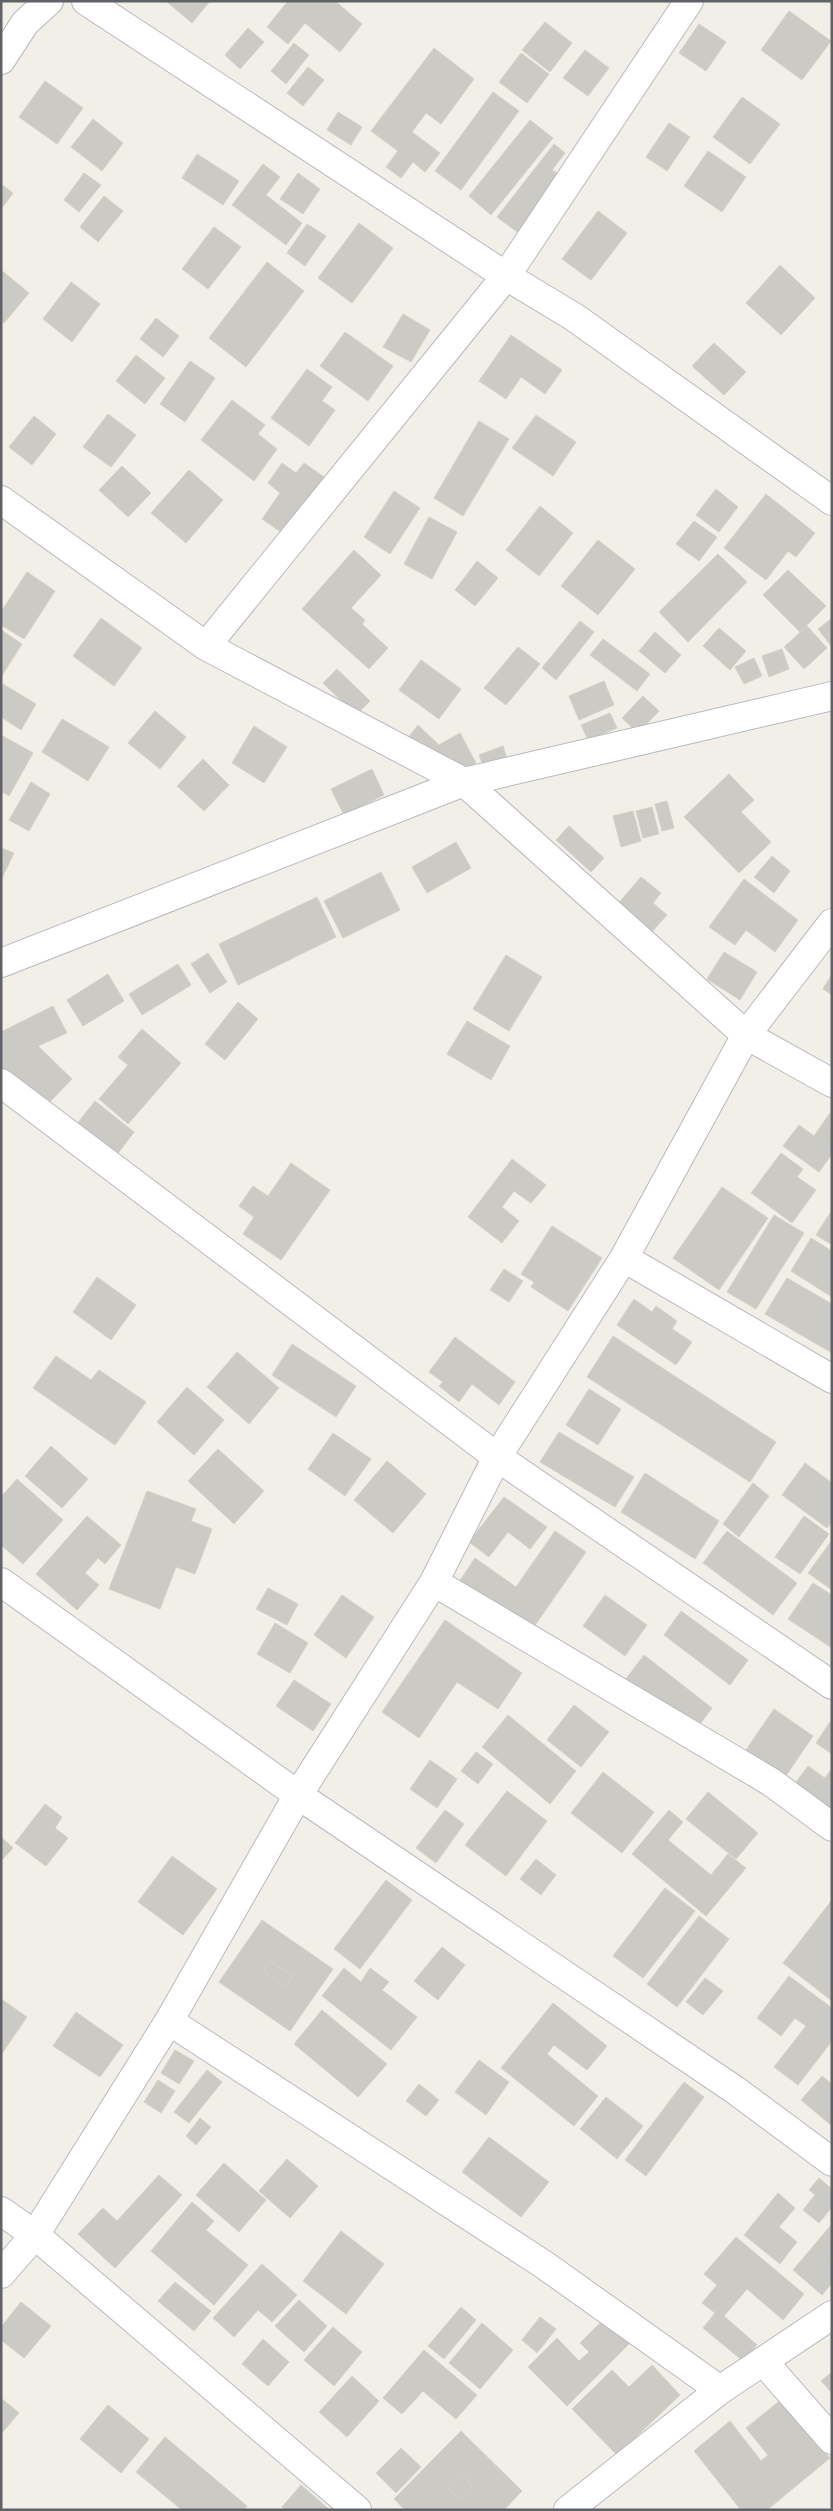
<svg xmlns="http://www.w3.org/2000/svg" width="833" height="2511" font-family="'Alegreya Sans',sans-serif">
<style>
.building{fill:#cccac4;stroke:#d5d1c6;fill-rule:evenodd}
.lines{fill:none;stroke-linecap:round;stroke-linejoin:round}
.street-casing{stroke:#b8b9be;stroke-width:30}
.secondary-casing{stroke:#b6b9be;stroke-width:30}
.street{stroke:#fff;stroke-width:28}
.secondary{stroke:#fff;stroke-width:28}
</style>
<rect width="100%" height="100%" fill="#f1efe8"/>
<path class="building" d="M166 1H210L192 23Z
M288 1H335L362 24 340 52 305 23 288 44 267 27Z
M789 11 831 41 802 80 761 50Z
M545 22 572 43 550 72 522 50Z
M699 24 726 42 706 71 679 53Z
M248 28 264 42 240 69 225 55Z
M294 43 309 55 286 84 271 71Z
M434 48 474 79 441 124 426 113 412 132 440 153 425 172 413 162 401 178 386 167 398 151 371 131Z
M585 50 609 68 588 96 563 78Z
M521 53 549 74 527 103 499 82Z
M308 67 324 80 303 106 287 93Z
M45 81 83 108 57 144 19 117Z
M493 92 519 111 461 190 435 171Z
M742 97 780 124 750 164 713 137Z
M338 112 362 127 351 145 327 130Z
M93 119 123 143 102 171 71 147Z
M530 120 553 138 491 215 469 196Z
M669 123 690 137 667 171 646 157Z
M554 144 565 153 552 170 561 176 517 232 497 217Z
M708 151 746 177 722 212 684 186Z
M197 154 239 181 223 205 182 178Z
M263 164 280 177 266 195 302 223 286 245 232 205Z
M84 173 101 185 79 212 64 200Z
M298 173 320 189 303 214 280 199Z
M1 184 13 193 1 209Z
M104 196 123 211 98 242 80 227Z
M598 211 627 233 591 280 562 259Z
M359 223 393 248 352 303 318 278Z
M307 224 326 236 305 266 287 253Z
M214 227 241 247 208 289 182 269Z
M267 262 304 291 246 367 209 338Z
M780 265 815 298 781 335 746 303Z
M1 270 29 293 4 323 1 321Z
M71 282 100 304 72 342 43 319Z
M403 314 430 330 411 362 383 347Z
M156 318 179 336 163 357 140 339Z
M345 332 393 366 368 401 320 366Z
M511 335 562 370 545 394 521 377 506 399 479 381Z
M714 343 746 372 724 395 692 366Z
M136 355 165 378 145 404 116 381Z
M190 361 215 378 185 422 160 404Z
M307 369 332 387 322 401 335 410 309 446 271 418Z
M232 400 265 425 258 434 277 449 254 481 201 440Z
M108 414 136 435 111 467 83 447Z
M536 415 576 442 553 476 512 448Z
M34 416 56 434 32 465 9 447Z
M479 421 509 439 463 516 434 498Z
M282 463 296 473 304 463 327 479 287 536 262 519 280 493 268 483Z
M122 466 151 493 128 517 99 490Z
M189 470 223 500 186 543 151 513Z
M716 489 738 507 719 532 696 515Z
M394 491 420 508 390 554 364 537Z
M766 494 815 533 796 557 788 551 766 580 724 548Z
M540 506 573 533 539 576 506 550Z
M429 517 457 532 432 579 404 564Z
M694 521 717 537 699 561 676 544Z
M598 540 635 569 598 615 561 586Z
M354 550 381 575 351 608 365 620 362 624 388 648 369 669 302 609Z
M718 554 747 582 688 642 659 612Z
M477 561 498 578 475 606 455 590Z
M788 570 826 606 800 632 763 595Z
M27 572 55 591 24 639 1 625V612Z
M101 618 142 648 114 686 73 656Z
M832 618V647L818 629Z
M580 621 594 632 556 680 542 668Z
M807 626 827 648 804 669 784 647Z
M719 628 746 651 730 670 703 646Z
M1 630 22 644 1 677Z
M655 632 681 655 665 673 639 651Z
M603 639 650 674 637 691 590 655Z
M518 647 540 664 506 705 484 688Z
M782 649 789 669 769 677 762 656Z
M754 658 762 676 744 684 735 667Z
M421 660 461 689 439 719 399 690Z
M337 669 370 701 356 715 323 683Z
M604 681 614 705 579 720 569 696Z
M3 684 36 704 21 730 1 717Z
M643 696 659 711 638 733 622 718Z
M155 711 186 737 160 769 128 743Z
M610 713 617 728 588 740 581 725Z
M62 719 109 747 88 781 42 752Z
M418 725 439 745 460 733 476 763 443 784 401 747Z
M254 726 287 747 264 783 232 763Z
M1 735 33 753 9 796 1 791Z
M503 746 508 762 485 770 479 755Z
M203 759 229 785 204 811 177 786Z
M372 769 384 795 344 815 331 789Z
M729 774 754 800 741 812 771 842 739 873 684 817Z
M31 782 50 794 29 831 9 820Z
M667 801 674 828 662 831 655 804Z
M652 807 659 834 643 838 636 811Z
M633 811 641 841 621 847 613 816Z
M569 826 604 858 591 872 556 840Z
M456 842 471 868 427 893 412 867Z
M1 848 14 853 1 880Z
M772 856 790 871 774 893 754 877Z
M381 872 400 910 343 938 324 901Z
M641 877 661 893 653 903 667 915 650 934 616 906Z
M744 879 798 920 775 952 746 930 735 945 709 927Z
M317 897 336 937 238 985 219 944Z
M724 952 757 972 740 1000 707 979Z
M208 953 227 982 210 993 191 964Z
M506 955 542 977 509 1031 473 1009Z
M178 964 191 985 142 1015 129 994Z
M108 974 124 1001 83 1026 67 1000Z
M832 974V995L823 989Z
M238 1002 258 1019 225 1060 205 1044Z
M53 1006 67 1033 38 1046 72 1079 43 1109 1 1068V1032Z
M467 1021 510 1046 491 1080 447 1054Z
M142 1029 181 1063 128 1124 99 1099 128 1065 118 1057Z
M95 1101 134 1132 116 1156 76 1125Z
M830 1113 832 1154 819 1172 783 1146 799 1125 814 1136Z
M781 1153 803 1169 797 1177 816 1190 792 1223 751 1193Z
M512 1159 546 1185 531 1203 514 1191 502 1207 519 1221 502 1243 468 1217Z
M291 1163 330 1190 281 1260 243 1234 254 1217 239 1206 253 1186 268 1196Z
M722 1187 768 1218 719 1290 673 1258Z
M832 1210V1245L816 1235Z
M774 1215 804 1233 756 1309 727 1292Z
M552 1226 602 1258 568 1311 531 1287 534 1282 521 1274Z
M811 1238 832 1251V1297L791 1271Z
M504 1269 523 1281 509 1302 490 1290Z
M97 1277 136 1305 111 1340 73 1312Z
M787 1278 832 1304V1353L765 1314Z
M634 1299 652 1312 656 1306 677 1321 672 1329 692 1342 676 1365 617 1325Z
M613 1336 776 1442 750 1482 587 1377Z
M455 1337 515 1382 499 1405 472 1384 459 1402 439 1386 443 1382 429 1372Z
M292 1344 356 1386 336 1417 272 1375Z
M237 1352 279 1388 249 1424 207 1387Z
M56 1356 91 1380 99 1370 146 1402 115 1445 33 1388Z
M187 1387 224 1420 194 1455 157 1422Z
M589 1389 621 1409 598 1445 566 1425Z
M559 1432 634 1477 615 1507 540 1462Z
M333 1433 371 1459 345 1496 308 1469Z
M51 1446 88 1479 62 1508 25 1476Z
M218 1449 264 1491 234 1524 188 1481Z
M387 1461 426 1494 393 1533 354 1500Z
M805 1463 832 1483V1522L827 1528 782 1495Z
M645 1473 719 1521 695 1559 621 1512Z
M17 1479 63 1520 23 1564 1 1545V1497Z
M753 1483 769 1496 739 1537 723 1524Z
M147 1491 196 1509 191 1521 212 1529 195 1574 176 1567 160 1609 109 1589Z
M504 1497 547 1527 530 1549 508 1532 489 1557 469 1542Z
M87 1516 121 1545 105 1564 98 1558 85 1573 99 1585 77 1610 36 1574Z
M804 1516 829 1534 800 1574 775 1557Z
M555 1531 586 1552 531 1631 459 1582 475 1558 516 1587Z
M727 1531 797 1583 773 1615 703 1563Z
M832 1540V1590L808 1573Z
M813 1583 832 1595V1648L788 1619Z
M268 1588 298 1604 287 1625 256 1609Z
M342 1595 374 1617 346 1658 314 1635Z
M605 1595 647 1625 625 1656 583 1626Z
M681 1611 748 1660 730 1685 664 1635Z
M445 1620 522 1673 498 1709 457 1682 419 1738 382 1712Z
M275 1623 308 1643 290 1673 257 1654Z
M644 1655 712 1708 691 1736 623 1683Z
M294 1680 331 1704 313 1731 276 1706Z
M574 1705 609 1732 581 1767 547 1740Z
M774 1709 813 1736 775 1792 735 1766Z
M508 1715 576 1771 550 1804 482 1747Z
M832 1719V1754L816 1743Z
M476 1752 493 1764 478 1784 461 1771Z
M430 1760 457 1779 437 1808 410 1789Z
M808 1766 825 1778 832 1768V1828L786 1796Z
M603 1772 654 1812 622 1853 571 1813Z
M507 1791 547 1821 506 1876 465 1845Z
M708 1792 758 1833 736 1859 686 1819Z
M45 1804 62 1817 55 1828 68 1838 46 1866 15 1843Z
M445 1810 464 1824 436 1863 416 1848Z
M669 1810 683 1822 668 1840 711 1875 728 1854 746 1868 706 1916 632 1854Z
M1 1837 13 1848 1 1861Z
M172 1856 217 1889 183 1935 138 1902Z
M536 1859 556 1875 541 1895 520 1879Z
M386 1880 412 1900 360 1969 334 1949Z
M665 1888 695 1911 643 1978 613 1956Z
M832 1900V2001L783 1963Z
M699 1916 729 1939 677 2007 647 1984Z
M262 1920 333 1969 290 2031 219 1982ZM270 1961 293 1976 285 1987 263 1971Z
M442 1947 465 1965 438 2000 414 1981Z
M270 1961 293 1976 285 1987 263 1971Z
M344 1968 361 1982 370 1968 389 1982 382 1990 417 2017 391 2050 322 1996Z
M789 1976 832 2008V2041L798 2085 774 2067 806 2026 795 2018 781 2036 757 2018Z
M705 1978 723 1991 703 2015 686 2002Z
M1 1999 27 2017 3 2052 1 2051Z
M553 2003 607 2046 587 2070 554 2045 547 2054 598 2096 574 2126 501 2068Z
M322 2010 387 2064 358 2097 294 2044Z
M76 2012 123 2045 100 2077 53 2046Z
M175 2050 194 2061 179 2084 161 2073Z
M479 2060 509 2082 486 2115 455 2092Z
M207 2070 222 2082 189 2123 174 2112Z
M822 2076 832 2084V2126L801 2100Z
M158 2080 175 2091 161 2113 144 2102Z
M684 2082 704 2097 646 2176 625 2160Z
M419 2084 439 2100 426 2116 406 2101Z
M606 2097 643 2126 617 2159 580 2129Z
M200 2118 211 2127 196 2145 186 2136Z
M489 2137 549 2182 521 2217 462 2172Z
M287 2159 318 2186 290 2218 259 2191Z
M224 2163 266 2200 239 2232 196 2195Z
M159 2175 182 2195 115 2268 78 2234 103 2208 117 2221Z
M819 2178 832 2189V2207L819 2223 803 2210 815 2195 809 2190Z
M778 2193 795 2208 779 2227 797 2242 780 2264 744 2235Z
M192 2202 214 2221 206 2230 248 2265 214 2305 151 2251Z
M832 2224V2255L830 2257 832 2259V2283L822 2295 793 2270Z
M341 2231 384 2264 346 2314 303 2281Z
M736 2237 804 2294 783 2320 747 2289 724 2316 757 2345 743 2361 703 2328 715 2313 702 2303 717 2285 704 2274Z
M262 2264 297 2295 272 2322 258 2310 234 2337 213 2318Z
M175 2282 211 2311 194 2331 158 2301Z
M299 2300 327 2326 304 2352 275 2326Z
M21 2302 51 2326 24 2358 1 2340V2327Z
M461 2307 476 2320 444 2359 428 2346Z
M540 2317 556 2329 537 2353 522 2340Z
M604 2319 629 2344 567 2406 528 2367 557 2338 579 2361 589 2352 580 2343Z
M482 2323 513 2350 480 2389 449 2363Z
M333 2327 362 2352 334 2386 304 2360Z
M263 2339 289 2362 268 2386 242 2364Z
M424 2350 477 2395 456 2419 423 2391 402 2414 383 2398Z
M652 2365 680 2395 617 2455 572 2409 612 2370 629 2387Z
M832 2372V2393L821 2381Z
M352 2376 379 2401 347 2437 319 2412Z
M1 2398 19 2413 1 2434Z
M782 2399 830 2458 767 2510H741L694 2451 730 2421 761 2461 768 2455 746 2428Z
M108 2405 149 2439 121 2473 80 2439Z
M461 2431 522 2491 504 2510H405L394 2499ZM462 2476 473 2486 459 2499 449 2489Z
M165 2437 247 2506 244 2510H182L136 2472Z
M401 2448 421 2467 396 2493 376 2473Z
M462 2476 473 2486 459 2499 449 2489Z
M301 2485 330 2510H286L282 2507Z"/>
<g class="lines">
<defs>
<path id="street" d="M86 1 506 276 574 317 832 501
M1 60 25 23 49 1
M1 500 206 646 464 782 746 1035 832 1083
M206 646 506 276 689 1
M1 1083 497 1457 832 1685
M624 1258 832 1379
M1 1582 298 1795 735 2090 832 2162
M434 1582 771 1782 832 1827
M169 2021 543 2264 720 2390
M1 2211 35 2235 357 2510
M1 2274 35 2235 169 2021 298 1795 434 1582 497 1457 624 1258 746 1035 832 923
M763 2361 832 2440
M568 2510 720 2390 832 2315"/>
<path id="secondary" d="M1 963 464 782 832 696"/>
</defs>
<use href="#street" class="street-casing"/>
<use href="#secondary" class="secondary-casing"/>
<use href="#street" class="street"/>
<use href="#secondary" class="secondary"/>
</g>
<rect width="833" height="2511" fill="none" stroke="#5f6267" stroke-width="5"/>
</svg>
